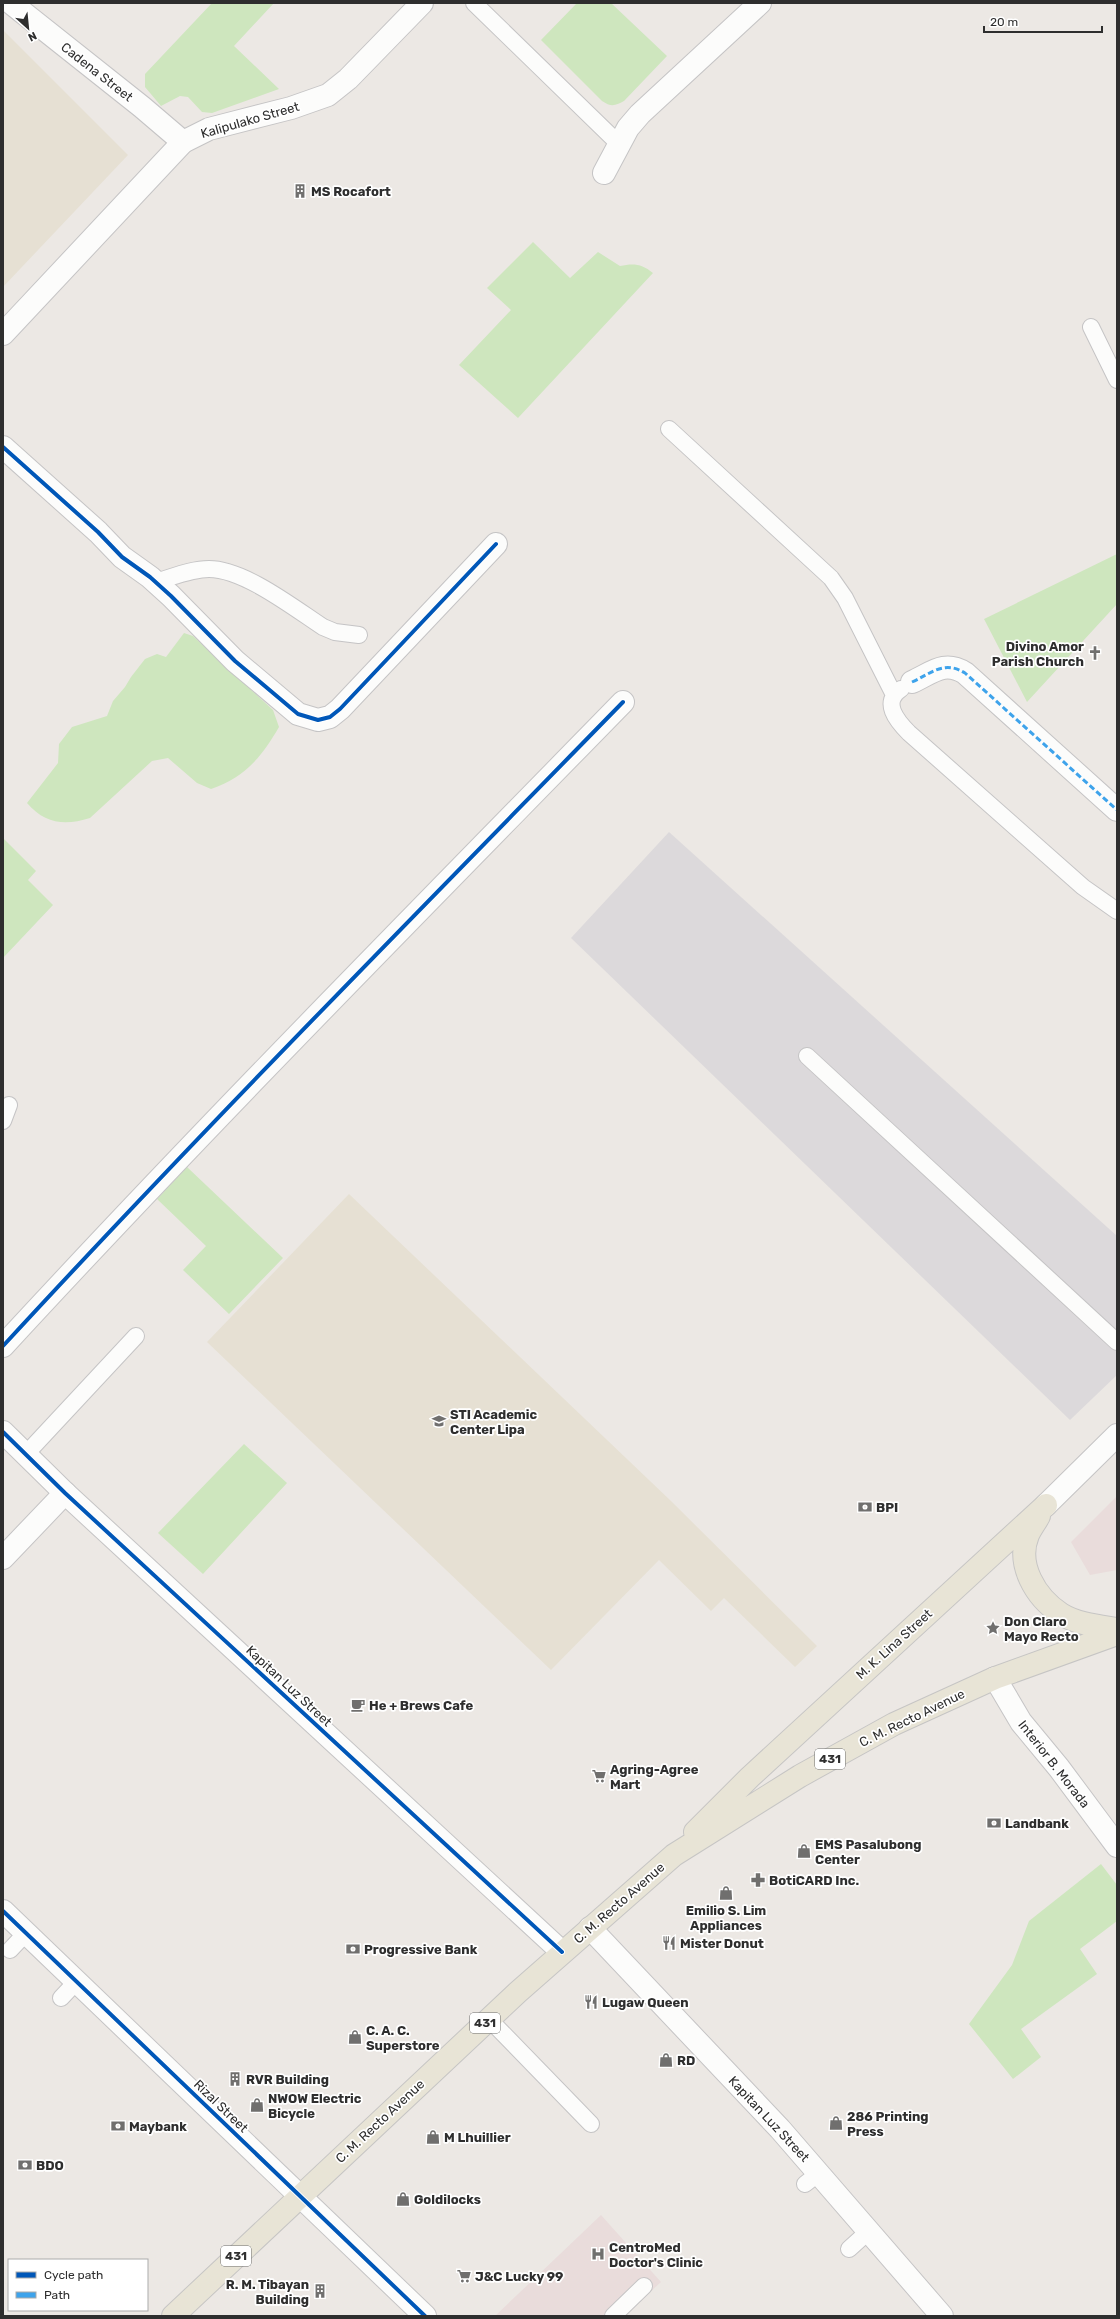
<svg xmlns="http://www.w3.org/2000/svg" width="1120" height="2319" font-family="Rubik,sans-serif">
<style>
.industrial{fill:#dcd9db}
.education{fill:#e6e0d3}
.medical{fill:#e9dcdb}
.green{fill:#cee6be}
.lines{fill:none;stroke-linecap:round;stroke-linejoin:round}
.lane-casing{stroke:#c5c4c5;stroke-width:18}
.street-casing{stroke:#c5c4c5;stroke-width:24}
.secondary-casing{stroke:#c5c4c5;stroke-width:24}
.primary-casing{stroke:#c6c5c4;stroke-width:24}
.lane{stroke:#fcfcfb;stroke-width:16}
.street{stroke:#fcfcfb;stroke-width:22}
.secondary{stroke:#fcfcfb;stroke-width:22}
.primary{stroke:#e8e4d6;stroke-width:22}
.quiet{stroke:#3ea3eb;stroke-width:3;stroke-dasharray:6 3;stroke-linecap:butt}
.cycleway-casing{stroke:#fff;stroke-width:6}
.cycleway{stroke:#0057b8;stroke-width:4}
.labels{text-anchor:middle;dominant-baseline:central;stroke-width:3.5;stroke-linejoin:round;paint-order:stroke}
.shield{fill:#fff;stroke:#6d6d6d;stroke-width:1}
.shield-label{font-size:12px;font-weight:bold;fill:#2e2e2e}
.street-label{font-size:13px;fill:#2e2e2e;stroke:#fff}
.poi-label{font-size:13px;font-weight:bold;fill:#2e2e2e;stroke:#fff;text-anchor:start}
</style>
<rect width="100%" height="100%" fill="#ece8e4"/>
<path class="industrial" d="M669 832 1117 1236V1375L1070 1420 571 938Z"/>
<path class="education" d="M3 30 128 155 3 287Z
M349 1194 671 1501 817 1646 795 1667 724 1598 711 1611 659 1560 551 1670 207 1342Z"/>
<path class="medical" d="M1117 1496V1570L1090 1575 1071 1542Z
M601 2215 661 2282 624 2316H495Z"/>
<path class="green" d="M212 3H274L234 46 279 89 212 113 202 112 188 97 180 96 161 106 145 87V74Z
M577 3H611L667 56 624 101C615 106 611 107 602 101L541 40Z
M533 242 570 278 598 252 620 266C634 263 642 264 653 273L518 418 459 365 511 310 487 288Z
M1117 554V604L1027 702 984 619Z
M184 633 193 636 273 710 279 727C261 758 245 777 211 789L197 783 168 758 152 761 90 818C65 826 45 824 27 803L58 763 59 744 72 727 107 716 113 701 125 687 131 677 145 659 157 654 166 657Z
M3 838 36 871 28 880 53 905 3 958Z
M187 1167 283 1258 229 1314 183 1270 206 1246 157 1199Z
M244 1444 287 1483 203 1574 158 1533Z
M1101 1864 1117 1885V1921L1080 1949 1097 1974 1021 2029 1041 2057 1013 2079 969 2024 1012 1965 1029 1921Z"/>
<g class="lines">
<defs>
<path id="lane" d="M474 3 619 144
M1091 327 1117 380
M669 429 831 578 845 598 894 695
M155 582C173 577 191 569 209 569 244 569 294 608 323 627L335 632 359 635
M901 689C881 702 897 721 909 733L1083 887 1117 911
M807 1056 1117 1342
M3 1121 9 1105
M26 1454 136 1336
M10 1950 26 1933
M61 1998 77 1981
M489 2019 591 2124
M805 2184 819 2173
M849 2249 870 2230
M613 2316 644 2286"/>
<path id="street" d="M11 3 142 107 183 142
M604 173 628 128 640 114 760 3
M3 447 98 532 122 557 150 577 171 596 235 661 298 714 318 720 330 717 340 709 496 544
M912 682C932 673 944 660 965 673L1117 810
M3 1346C205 1127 415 915 623 702
M3 1558 65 1493
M995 1678 1021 1722 1059 1768 1117 1846
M3 1911 425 2316
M590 1928 780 2129 942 2316"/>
<path id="secondary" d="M3 334 183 142 209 129 291 108 328 95 348 79 422 3
M3 1432 65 1493 562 1952
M1046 1505 1117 1435"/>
<path id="primary" d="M1039 1516C1036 1522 1031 1528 1028 1535 1016 1564 1035 1597 1061 1614 1077 1624 1098 1626 1117 1629
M695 1832 750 1777 1046 1505
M173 2316 518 1992 674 1855 800 1776 894 1724 995 1678 1117 1634"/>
</defs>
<use href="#lane" class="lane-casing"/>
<use href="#street" class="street-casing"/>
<use href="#secondary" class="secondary-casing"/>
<use href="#primary" class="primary-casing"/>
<use href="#lane" class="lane"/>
<use href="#street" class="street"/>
<use href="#secondary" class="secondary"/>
<use href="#primary" class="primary"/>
<path class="quiet" d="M912 682C932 673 944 660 965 673L1117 810"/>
<defs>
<path id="cycleway" d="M3 447 98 532 122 557 150 577 171 596 235 661 298 714 318 720 330 717 340 709 496 544
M3 1346C205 1127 415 915 623 702
M3 1432 65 1493 562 1952
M3 1911 425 2316"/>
</defs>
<use href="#cycleway" class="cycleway-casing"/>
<use href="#cycleway" class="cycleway"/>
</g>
<defs>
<symbol id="building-bare" viewBox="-9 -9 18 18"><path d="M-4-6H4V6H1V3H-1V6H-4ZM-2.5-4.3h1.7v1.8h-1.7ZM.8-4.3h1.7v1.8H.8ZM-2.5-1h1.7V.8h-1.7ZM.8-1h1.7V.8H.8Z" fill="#706f6e" stroke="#fff" stroke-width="2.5" paint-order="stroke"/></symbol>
<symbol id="church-bare" viewBox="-9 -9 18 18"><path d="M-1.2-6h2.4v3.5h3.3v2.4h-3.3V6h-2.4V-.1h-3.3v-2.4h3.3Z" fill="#706f6e" stroke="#fff" stroke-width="2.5" paint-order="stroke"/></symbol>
<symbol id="university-bare" viewBox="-9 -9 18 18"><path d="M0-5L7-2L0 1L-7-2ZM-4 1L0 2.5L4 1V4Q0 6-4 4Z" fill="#706f6e" stroke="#fff" stroke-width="2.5" paint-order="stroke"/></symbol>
<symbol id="bank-bare" viewBox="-9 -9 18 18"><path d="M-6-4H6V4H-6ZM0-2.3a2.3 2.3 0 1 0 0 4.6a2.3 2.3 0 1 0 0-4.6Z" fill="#706f6e" stroke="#fff" stroke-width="2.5" paint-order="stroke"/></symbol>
<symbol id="sight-bare" viewBox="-9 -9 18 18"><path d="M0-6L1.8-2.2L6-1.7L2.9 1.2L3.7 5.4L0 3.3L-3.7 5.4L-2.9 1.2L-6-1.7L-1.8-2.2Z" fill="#706f6e" stroke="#fff" stroke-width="2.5" paint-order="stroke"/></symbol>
<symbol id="cafe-bare" viewBox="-9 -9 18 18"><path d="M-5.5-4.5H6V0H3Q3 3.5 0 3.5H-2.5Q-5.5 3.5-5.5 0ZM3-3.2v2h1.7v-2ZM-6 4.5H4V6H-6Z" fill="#706f6e" stroke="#fff" stroke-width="2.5" paint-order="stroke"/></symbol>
<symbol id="supermarket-bare" viewBox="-9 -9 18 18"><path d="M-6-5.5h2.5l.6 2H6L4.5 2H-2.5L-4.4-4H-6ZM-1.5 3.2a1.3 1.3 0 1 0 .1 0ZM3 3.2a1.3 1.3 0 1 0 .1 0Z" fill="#706f6e" stroke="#fff" stroke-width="2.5" paint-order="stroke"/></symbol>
<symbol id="shop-bare" viewBox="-9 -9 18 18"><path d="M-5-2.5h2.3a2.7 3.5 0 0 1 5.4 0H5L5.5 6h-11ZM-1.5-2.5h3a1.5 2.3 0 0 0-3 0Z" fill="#706f6e" stroke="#fff" stroke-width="2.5" paint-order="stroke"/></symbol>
<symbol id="pharmacy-bare" viewBox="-9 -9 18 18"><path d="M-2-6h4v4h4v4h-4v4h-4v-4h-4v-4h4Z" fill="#706f6e" stroke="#fff" stroke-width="2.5" paint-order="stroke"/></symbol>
<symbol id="restaurant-bare" viewBox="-9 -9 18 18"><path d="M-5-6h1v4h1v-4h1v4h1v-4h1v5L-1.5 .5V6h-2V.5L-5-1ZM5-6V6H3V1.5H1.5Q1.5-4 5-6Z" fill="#706f6e" stroke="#fff" stroke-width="2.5" paint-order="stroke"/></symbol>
<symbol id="hospital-bare" viewBox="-9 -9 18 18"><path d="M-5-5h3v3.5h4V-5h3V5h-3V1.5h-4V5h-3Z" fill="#706f6e" stroke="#fff" stroke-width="2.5" paint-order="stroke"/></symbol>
</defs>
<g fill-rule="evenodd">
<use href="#building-bare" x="290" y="181" width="20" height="20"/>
<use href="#church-bare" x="1085" y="643" width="20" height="20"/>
<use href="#university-bare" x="429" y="1411" width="20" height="20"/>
<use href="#bank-bare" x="855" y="1497" width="20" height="20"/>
<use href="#sight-bare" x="983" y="1618" width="20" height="20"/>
<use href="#cafe-bare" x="348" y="1695" width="20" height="20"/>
<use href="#supermarket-bare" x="589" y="1766" width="20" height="20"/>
<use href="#bank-bare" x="984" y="1813" width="20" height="20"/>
<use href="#shop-bare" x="794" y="1841" width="20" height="20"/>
<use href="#pharmacy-bare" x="748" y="1870" width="20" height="20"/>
<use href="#shop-bare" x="716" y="1883" width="20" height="20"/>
<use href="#restaurant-bare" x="659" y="1933" width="20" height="20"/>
<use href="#bank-bare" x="343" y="1939" width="20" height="20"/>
<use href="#restaurant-bare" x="581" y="1992" width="20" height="20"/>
<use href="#shop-bare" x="345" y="2027" width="20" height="20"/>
<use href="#shop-bare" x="656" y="2050" width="20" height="20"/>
<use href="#building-bare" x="225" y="2069" width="20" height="20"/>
<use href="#shop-bare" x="247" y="2095" width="20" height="20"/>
<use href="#shop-bare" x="826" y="2113" width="20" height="20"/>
<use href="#bank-bare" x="108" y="2116" width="20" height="20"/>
<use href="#shop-bare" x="423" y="2127" width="20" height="20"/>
<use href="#bank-bare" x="15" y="2155" width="20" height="20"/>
<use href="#shop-bare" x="393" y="2189" width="20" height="20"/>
<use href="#hospital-bare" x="588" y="2244" width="20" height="20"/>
<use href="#supermarket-bare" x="454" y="2266" width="20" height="20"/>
<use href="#building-bare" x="310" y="2281" width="20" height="20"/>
</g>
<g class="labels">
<g class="shield">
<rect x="815" y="1749" width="30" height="20" rx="3"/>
<rect x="470" y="2013" width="30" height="20" rx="3"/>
<rect x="221" y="2246" width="30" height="20" rx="3"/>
</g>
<g class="shield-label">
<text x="830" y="1759">431</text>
<text x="485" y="2023">431</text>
<text x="236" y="2256">431</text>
</g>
<g class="street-label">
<text transform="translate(97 72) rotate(38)">Cadena Street</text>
<text transform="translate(250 120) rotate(-16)">Kalipulako Street</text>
<text transform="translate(894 1644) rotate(-42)">M. K. Lina Street</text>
<text transform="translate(289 1686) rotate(43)">Kapitan Luz Street</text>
<text transform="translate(912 1718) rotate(-26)">C. M. Recto Avenue</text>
<text transform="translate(1054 1764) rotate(52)">Interior B. Morada</text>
<text transform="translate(619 1903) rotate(-41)">C. M. Recto Avenue</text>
<text transform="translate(221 2106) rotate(44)">Rizal Street</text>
<text transform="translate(769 2119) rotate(47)">Kapitan Luz Street</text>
<text transform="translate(380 2121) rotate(-43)">C. M. Recto Avenue</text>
</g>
<g class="poi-label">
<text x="311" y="191">MS Rocafort</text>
<text x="1084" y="646" text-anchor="end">Divino Amor<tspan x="1084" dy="15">Parish Church</tspan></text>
<text x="450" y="1414">STI Academic<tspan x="450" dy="15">Center Lipa</tspan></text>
<text x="876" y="1507">BPI</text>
<text x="1004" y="1621">Don Claro<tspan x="1004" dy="15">Mayo Recto</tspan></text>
<text x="369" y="1705">He + Brews Cafe</text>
<text x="610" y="1769">Agring-Agree<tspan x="610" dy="15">Mart</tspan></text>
<text x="1005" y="1823">Landbank</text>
<text x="815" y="1844">EMS Pasalubong<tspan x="815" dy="15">Center</tspan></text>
<text x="769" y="1880">BotiCARD Inc.</text>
<text x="726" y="1910" text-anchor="middle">Emilio S. Lim<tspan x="726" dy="15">Appliances</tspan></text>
<text x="680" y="1943">Mister Donut</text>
<text x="364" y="1949">Progressive Bank</text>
<text x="602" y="2002">Lugaw Queen</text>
<text x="366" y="2030">C. A. C.<tspan x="366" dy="15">Superstore</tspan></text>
<text x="677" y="2060">RD</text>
<text x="246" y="2079">RVR Building</text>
<text x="268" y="2098">NWOW Electric<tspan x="268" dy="15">Bicycle</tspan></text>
<text x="847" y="2116">286 Printing<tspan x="847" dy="15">Press</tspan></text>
<text x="129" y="2126">Maybank</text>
<text x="444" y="2137">M Lhuillier</text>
<text x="36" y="2165">BDO</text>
<text x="414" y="2199">Goldilocks</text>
<text x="609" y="2247">CentroMed<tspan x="609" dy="15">Doctor's Clinic</tspan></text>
<text x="475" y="2276">J&amp;C Lucky 99</text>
<text x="309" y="2284" text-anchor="end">R. M. Tibayan<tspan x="309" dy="15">Building</tspan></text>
</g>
</g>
<rect width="1120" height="2319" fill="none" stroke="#2e2e2e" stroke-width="8"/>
<rect x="8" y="2259" width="140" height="52" fill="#ffffff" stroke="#ababab"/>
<rect x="16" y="2272" width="20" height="6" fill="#0057b8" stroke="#ababab"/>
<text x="44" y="2279" font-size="12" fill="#2e2e2e">Cycle path</text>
<rect x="16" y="2292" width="20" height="6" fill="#3ea3eb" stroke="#ababab"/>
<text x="44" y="2299" font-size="12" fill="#2e2e2e">Path</text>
<g transform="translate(28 28) rotate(153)" stroke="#ffffff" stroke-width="3" paint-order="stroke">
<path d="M0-3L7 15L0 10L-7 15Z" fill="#2e2e2e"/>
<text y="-6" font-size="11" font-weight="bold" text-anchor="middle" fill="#2e2e2e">N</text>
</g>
<path d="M984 26v6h118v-6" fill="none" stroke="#2e2e2e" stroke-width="2"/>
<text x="990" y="26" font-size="12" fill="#2e2e2e" stroke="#ffffff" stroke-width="3" paint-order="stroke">20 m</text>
</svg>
